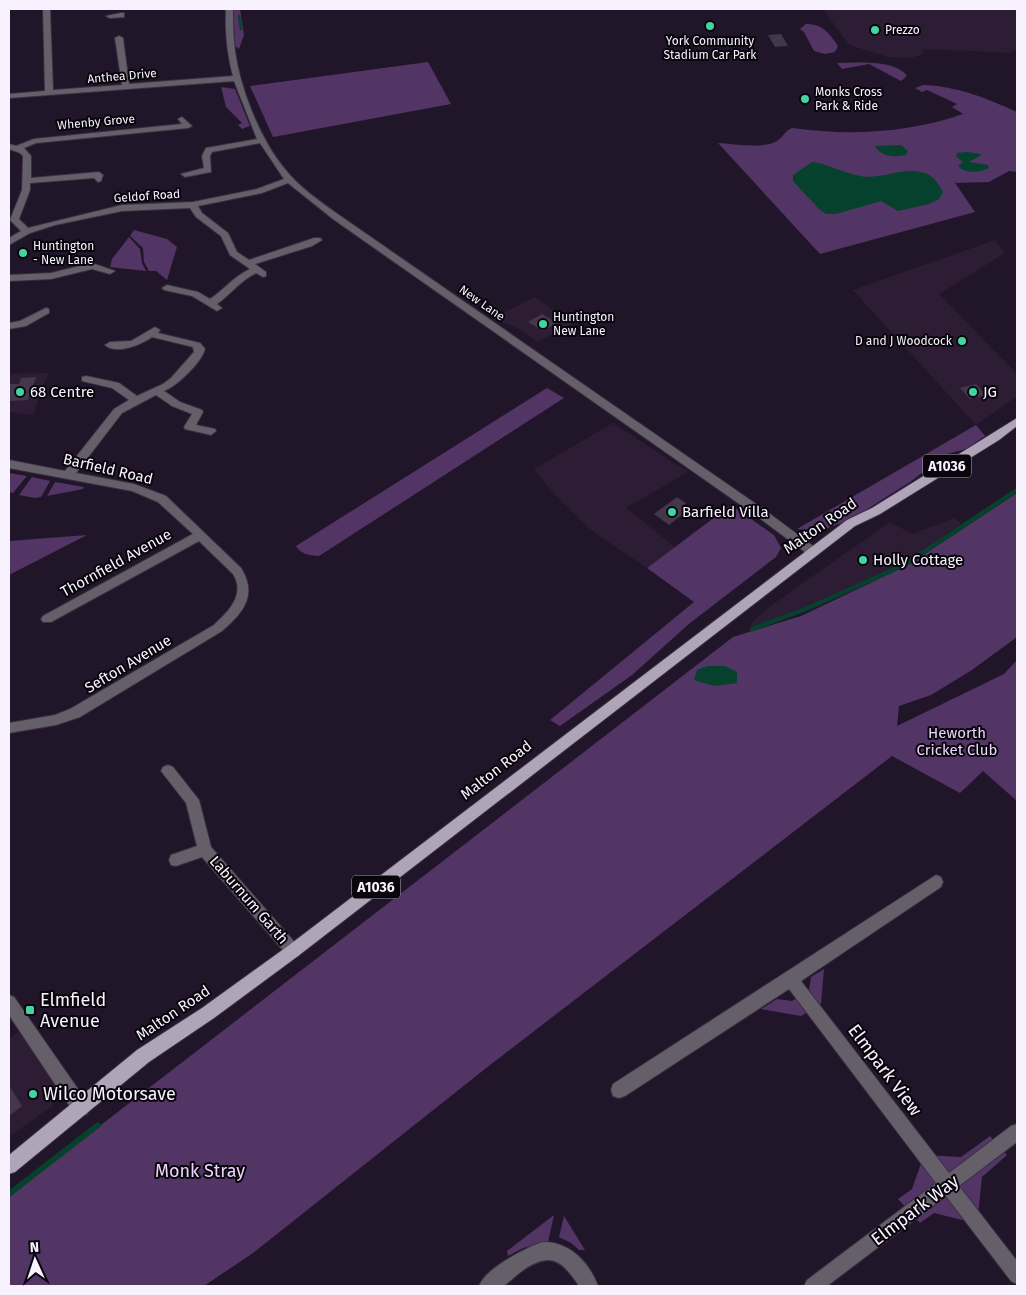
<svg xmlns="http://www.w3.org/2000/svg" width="1026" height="1295" font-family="'Fira Sans',sans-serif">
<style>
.built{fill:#2c1d35}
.green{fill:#523465}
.water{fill:#06412e}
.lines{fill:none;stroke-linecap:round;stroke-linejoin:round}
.stream-far3{stroke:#06412e;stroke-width:2.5}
.stream-far2{stroke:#06412e;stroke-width:4}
.stream-far1{stroke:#06412e;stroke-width:4.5}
.stream{stroke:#06412e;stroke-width:5.5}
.building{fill:#43374c}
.minor-casing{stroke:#3b3043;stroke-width:2}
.major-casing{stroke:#3b3043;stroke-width:2}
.minor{fill:#655f69;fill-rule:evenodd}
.major{fill:#b0a4b9;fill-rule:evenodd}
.poi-dot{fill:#42d4a1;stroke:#08050c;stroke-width:2}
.labels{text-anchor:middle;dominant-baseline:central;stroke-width:4;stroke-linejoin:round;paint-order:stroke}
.far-poi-label{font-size:12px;fill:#f8f1fe;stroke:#08050c;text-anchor:start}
.far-street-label{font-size:12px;fill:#f8f1fe;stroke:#08050c}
.shield{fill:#08050c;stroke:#b0aab5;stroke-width:1}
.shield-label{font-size:14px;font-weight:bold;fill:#f8f1fe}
.poi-label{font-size:15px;fill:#f8f1fe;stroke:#08050c;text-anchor:start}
.street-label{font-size:15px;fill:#f8f1fe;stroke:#08050c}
.park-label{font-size:15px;fill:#ead4fa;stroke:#08050c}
.near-poi-label{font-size:18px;fill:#f8f1fe;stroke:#08050c;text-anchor:start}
.near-street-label{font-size:18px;fill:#f8f1fe;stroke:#08050c}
.near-park-label{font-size:18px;fill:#ead4fa;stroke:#08050c}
</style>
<rect width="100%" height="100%" fill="#211629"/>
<path class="built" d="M823 9H1017V50H1011L1012 53 924 49 921 55 910 58 889 57 852 46 847 42Z
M995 240 1005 253 939 294 1017 374V396L976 425 853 290Z
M535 297 572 324 537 342 516 327 492 319Z
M48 373 33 415 9 412V374Z
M613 423 688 472 626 508 675 547 647 568 591 530 555 495 534 469Z
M955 518 961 524 904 563 799 611 753 626 750 624 769 607 890 522 912 534Z
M21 1030 61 1083 52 1106 9 1137V1039Z"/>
<path class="green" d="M233 9H240L244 35 239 49 235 46Z
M806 24C823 24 829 33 838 46L835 52 825 54 814 51 804 32 800 29Z
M428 62 451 104 273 137 250 86Z
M837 63C856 63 895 59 907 76L901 81 869 64 842 69Z
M923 85C957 86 986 98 1017 112V172L1009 171 989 182 955 183 975 212 820 254 718 143C733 144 765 149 777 141 784 137 783 132 792 128 850 136 908 133 963 114L952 107 957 104 927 90 922 92 915 88Z
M221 87 235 89 250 126 242 129 238 125 242 123 226 107Z
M134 230 167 239 177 247 167 280 156 271H149L144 262 143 248 130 236Z
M129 237 140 249 142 263 146 271 110 267 112 259Z
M547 388 564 398 319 556C310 555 301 555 296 546Z
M976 425 985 436 966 449 947 454 910 482 850 520 819 531 797 529Z
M9 473 27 476 13 493 9 492Z
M32 477 50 481 41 497 35 498 19 495Z
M55 482 84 487 83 489 47 496Z
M1017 493V637L972 670 931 695 899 706 897 726 1004 674 1017 660V801L983 771 960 793 892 756 490 1065 253 1253 204 1286H9V1196L733 637 801 616 908 565Z
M731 505 774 535 781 548 776 557 690 623 632 675 560 726 550 720 694 602 647 568Z
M87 535 9 575V541Z
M824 969 821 1004 801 1016 761 1009 777 999 792 1001 809 991 811 977Z
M990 1136 1007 1155 982 1177 978 1215 962 1220 934 1213 920 1223 898 1199 912 1189 924 1155 961 1157Z
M554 1215 548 1242 523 1248 508 1256 507 1251Z
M564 1216 585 1250H579L571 1243 559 1237Z"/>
<path class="water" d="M901 145 908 151 906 155C895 157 881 157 875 146Z
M966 152 981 154 980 156 969 162 988 165 989 168C979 173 966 174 958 166L963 162 956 156 957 153Z
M812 162C829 164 843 173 860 176 883 181 910 162 932 177 936 180 940 187 943 192L939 199 929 204 898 211 881 201 836 214H826L819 209 793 181V175Z
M708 666H725L737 672V683L714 686 694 680 697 670Z"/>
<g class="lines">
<path class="stream-far3" d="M239 16 241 29"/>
<path class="stream-far2" d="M1006 497 1017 490"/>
<path class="stream-far1" d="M752 629 806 609 904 565 1008 496"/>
<path class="stream" d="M9 1194 98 1125"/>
</g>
<path class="building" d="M781 34 788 46 775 47 768 35Z
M542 314 557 323 543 331 528 322Z
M36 377 28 400 9 401V384H19L21 378Z
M976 384 986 395 970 399 960 388Z
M677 497 686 503 684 505 690 509 669 525 654 514Z
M9 1085 22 1106 9 1116Z"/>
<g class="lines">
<defs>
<path id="minor" d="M43 9H50L53 90 122 85 115 38 119 36 123 38 129 84 233 76C227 54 225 32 226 9H233C233 23 233 37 235 51 240 88 260 139 284 168 299 187 319 201 339 215L766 511 817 549 819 552 817 555H809L758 517 333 219 288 183 262 193 198 206 202 213 228 233 237 252 249 260 314 238H320L322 240 312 246 255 264 266 272V276L263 277 256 273C240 281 231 294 217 304L222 308 217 311 192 296 164 290 162 288 167 285 198 292 210 299C225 289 233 277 250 269L230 255 221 236 196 217 190 208 122 211 55 225 30 233 9 245V238L21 231 10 220 22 190 23 156 20 153 9 149V144L16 146 34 139 182 124 178 119 182 117 192 126 188 128 36 143 24 148 31 156V178L99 172 103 175 101 181 98 182 94 178 30 183V190L19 219 28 228 122 205 193 202 257 189 284 179 260 143 212 152 210 156 211 172 185 177 181 174 204 168 202 156 206 148 257 139 234 81 9 98V94L45 91Z
M121 13H124V17L110 18 106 16Z
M92 263 115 271 110 274 92 269 51 279 9 281V275L51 273Z
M46 308 49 309V313L26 326 9 329V323L20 321Z
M155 327 160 330 158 333 200 343 205 349C202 362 177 386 164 391L180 402 202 410 203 412 196 425 215 429 216 431 211 435 185 429 184 427 192 414 172 406 156 395 122 413 76 473 134 484 166 496 241 568C258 595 243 613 222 631L80 717 56 725 9 733V723L55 715 70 709 214 625C228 612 246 595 233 574L199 541 51 622H43L41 619 43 616 193 534 158 502 132 491 9 468V460L65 471 114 409 129 400 112 388 82 381V377L86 376 119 383 137 396 163 384 171 378 194 352 193 347 152 337C141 345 116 355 105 345L110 342 131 341Z
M168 765 173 767 199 800 211 847 298 946 301 951 298 956 293 958 288 956 202 857 176 866 171 865 169 860 171 855 197 846 186 803 161 771 163 767Z
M936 875 941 877 943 882 941 887 801 981 949 1173 1011 1126 1017 1124V1142L959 1186 1017 1261V1284L1011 1281 946 1196 827 1286H804L807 1280 936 1183 789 989 625 1096 619 1098 613 1096 611 1090 613 1084Z
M9 995 14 997 87 1102 89 1108 87 1114 81 1116 75 1114 9 1015Z
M542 1242C569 1241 589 1262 598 1286H579C562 1260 550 1251 522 1271 516 1275 510 1282 503 1286 497 1288 486 1286 479 1286 486 1268 524 1249 542 1242Z"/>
<path id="major" d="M1017 418V426L999 440 880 514 855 526 298 956 214 1018 149 1062 15 1172 9 1174V1155L137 1050 202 1008 288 946 847 520 872 508Z"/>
</defs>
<use href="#minor" class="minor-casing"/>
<use href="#major" class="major-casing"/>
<use href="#minor" class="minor"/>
<use href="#major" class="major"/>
</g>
<g class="poi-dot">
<circle cx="710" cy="26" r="5"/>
<circle cx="875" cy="30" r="5"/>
<circle cx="805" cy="99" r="5"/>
<circle cx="23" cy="253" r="5"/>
<circle cx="543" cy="324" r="5"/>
<circle cx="962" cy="341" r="5"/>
<circle cx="20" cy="392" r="5"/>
<circle cx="973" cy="392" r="5"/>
<circle cx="672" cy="512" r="5"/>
<circle cx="863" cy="560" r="5"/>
<rect x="25" y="1005" width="10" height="10" rx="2.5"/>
<circle cx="33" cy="1094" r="5"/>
</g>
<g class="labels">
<g class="far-poi-label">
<text x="885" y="30">Prezzo</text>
<text x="710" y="41" text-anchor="middle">York Community<tspan x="710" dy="14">Stadium Car Park</tspan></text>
<text x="815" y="92">Monks Cross<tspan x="815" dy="14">Park &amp; Ride</tspan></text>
<text x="33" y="246">Huntington<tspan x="33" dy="14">- New Lane</tspan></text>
<text x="553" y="317">Huntington<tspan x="553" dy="14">New Lane</tspan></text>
<text x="952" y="341" text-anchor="end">D and J Woodcock</text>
</g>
<g class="far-street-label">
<text transform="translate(122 76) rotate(-5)">Anthea Drive</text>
<text transform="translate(96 122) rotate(-5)">Whenby Grove</text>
<text transform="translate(147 196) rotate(-4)">Geldof Road</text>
<text transform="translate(482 303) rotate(35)">New Lane</text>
</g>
<g class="shield">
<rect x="923" y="454.5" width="48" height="23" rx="4"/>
<rect x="352" y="875.5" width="48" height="23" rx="4"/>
</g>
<g class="shield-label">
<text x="947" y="466">A1036</text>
<text x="376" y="887">A1036</text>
</g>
<g class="poi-label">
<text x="30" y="392">68 Centre</text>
<text x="983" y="392">JG</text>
<text x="682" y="512">Barfield Villa</text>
<text x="873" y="560">Holly Cottage</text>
</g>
<g class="street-label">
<text transform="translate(108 469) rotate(13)">Barfield Road</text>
<text transform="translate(820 526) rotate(-35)">Malton Road</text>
<text transform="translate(116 563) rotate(-29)">Thornfield Avenue</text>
<text transform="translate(128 664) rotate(-31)">Sefton Avenue</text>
<text transform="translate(496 770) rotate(-38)">Malton Road</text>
<text transform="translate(249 900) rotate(49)">Laburnum Garth</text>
<text transform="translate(173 1013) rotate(-34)">Malton Road</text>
</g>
<g class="park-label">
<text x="957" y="733">Heworth<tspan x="957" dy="17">Cricket Club</tspan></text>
</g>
<g class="near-poi-label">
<text x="40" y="1000">Elmfield<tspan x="40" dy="21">Avenue</tspan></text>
<text x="43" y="1094">Wilco Motorsave</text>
</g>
<g class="near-street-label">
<text transform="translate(885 1070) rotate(53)">Elmpark View</text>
<text transform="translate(915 1210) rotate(-37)">Elmpark Way</text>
</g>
<g class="near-park-label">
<text x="200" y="1171">Monk Stray</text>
</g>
</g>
<rect width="1026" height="1295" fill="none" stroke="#f8f1fe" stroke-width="20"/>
<g transform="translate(35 1260) rotate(357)" stroke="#08050c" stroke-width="4" paint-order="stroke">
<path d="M0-4L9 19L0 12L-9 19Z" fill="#f8f1fe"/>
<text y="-8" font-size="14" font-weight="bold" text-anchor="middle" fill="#f8f1fe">N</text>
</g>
</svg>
